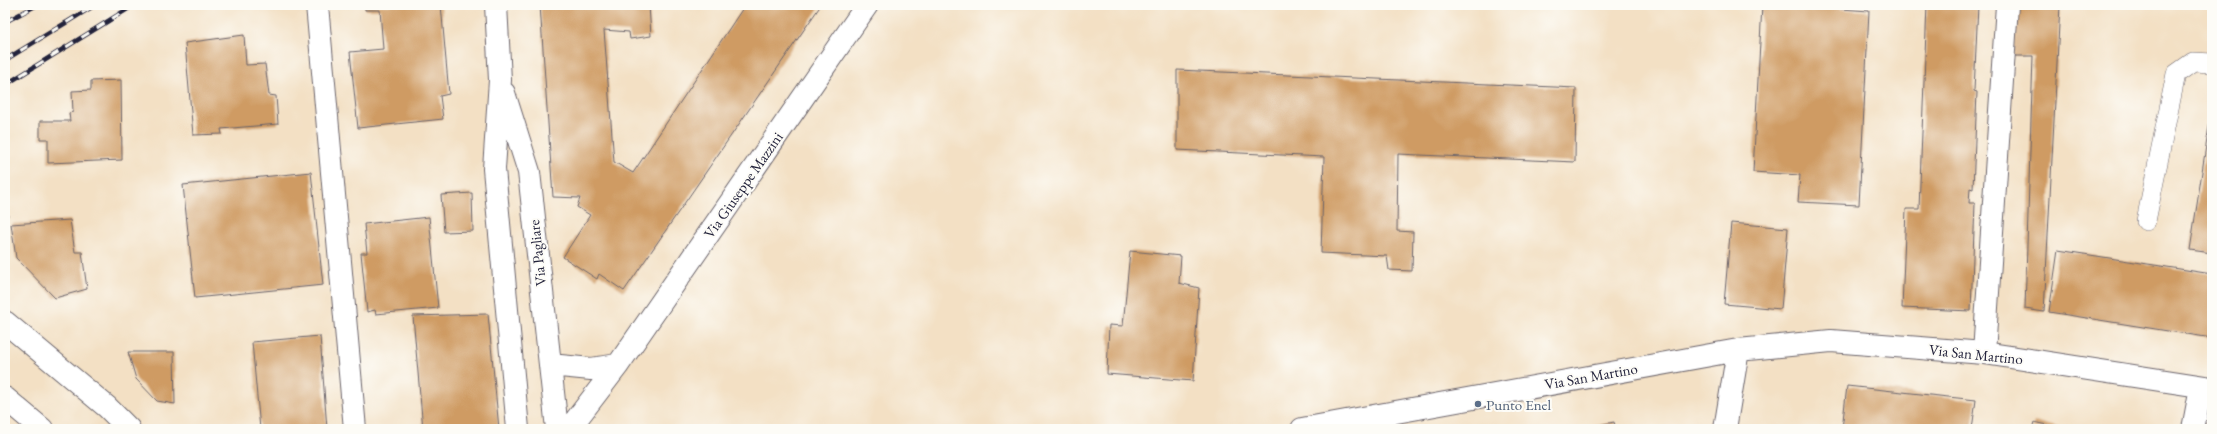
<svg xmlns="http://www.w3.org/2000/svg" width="2217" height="434" font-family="'EB Garamond',serif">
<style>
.building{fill:#cf9b64}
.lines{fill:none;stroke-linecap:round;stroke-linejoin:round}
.lane-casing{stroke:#6b646b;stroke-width:20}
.street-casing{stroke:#6b646b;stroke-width:24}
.secondary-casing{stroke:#6b646b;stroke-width:24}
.lane{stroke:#fff;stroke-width:19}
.street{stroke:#fff;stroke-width:22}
.secondary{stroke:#fff;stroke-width:22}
.rail-casing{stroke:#22223b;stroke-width:4.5}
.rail{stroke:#fdfcf7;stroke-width:3;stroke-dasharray:9;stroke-linecap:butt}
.service-dot{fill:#5c6f8a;stroke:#fdfcf7;stroke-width:1.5}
.labels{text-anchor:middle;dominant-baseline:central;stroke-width:4;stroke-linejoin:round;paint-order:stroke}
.street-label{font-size:15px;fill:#22223b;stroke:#fdfcf7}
.service-label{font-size:15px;fill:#4e5e75;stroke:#fdfcf7;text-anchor:start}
</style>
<rect width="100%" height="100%" fill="#fdfcf7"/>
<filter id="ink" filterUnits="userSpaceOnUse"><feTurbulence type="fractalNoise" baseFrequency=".025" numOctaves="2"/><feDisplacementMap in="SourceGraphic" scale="8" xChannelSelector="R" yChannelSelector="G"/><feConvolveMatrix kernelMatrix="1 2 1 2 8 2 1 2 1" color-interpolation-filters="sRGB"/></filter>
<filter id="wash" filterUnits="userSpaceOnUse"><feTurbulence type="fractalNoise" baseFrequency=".012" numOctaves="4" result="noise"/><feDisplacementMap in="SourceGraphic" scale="16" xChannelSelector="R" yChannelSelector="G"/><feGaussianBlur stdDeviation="0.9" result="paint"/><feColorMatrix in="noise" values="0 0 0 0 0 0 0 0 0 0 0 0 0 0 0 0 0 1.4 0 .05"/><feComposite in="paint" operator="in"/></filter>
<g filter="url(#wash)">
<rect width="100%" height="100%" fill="#f3e0c4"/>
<g id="blocks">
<path class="building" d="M365 5H441L449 94 440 96 443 119 358 128 350 52 383 49 380 10H365Z
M540 5H649L651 36 630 39 629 32 604 30 614 162 633 173 745 5H821L624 291 599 274 597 279 563 257 590 215 577 207 580 198 553 197Z
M1762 5H1841V9L1869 11 1859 205 1798 202 1800 175 1753 172Z
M1927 5H1978L1974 91 1977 92 1973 189 1970 188 1969 203H1975L1971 311 1902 308 1906 209H1919Z
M2014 5H2060L2044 312 2025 309 2033 56H2013Z
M244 35 246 65 265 64 269 95 276 96 278 124 221 129 222 134 193 135 185 43Z
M1177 70 1576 88 1575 162 1398 154 1397 231 1413 232 1412 271 1389 270 1387 256 1321 253 1324 157 1177 150Z
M121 80 122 160 48 163V139H40V121H70L69 113 73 112 72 91 91 90V81Z
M2211 113H2212V253L2190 250Z
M311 172 323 285 195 298 183 185Z
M5 189H6L8 216H5Z
M472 193 473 231 444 232 441 195Z
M429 217 438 308 376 314 375 310 367 312 361 253H367L364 224Z
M70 220 75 252H82L87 289 55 298 16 258 11 224Z
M1731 223 1788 228 1781 309 1724 304Z
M2058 250 2212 274V338L2049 312Z
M1130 251 1181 256 1179 283 1199 288 1193 381 1107 374 1109 325 1123 326Z
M488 314 499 429H423L413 316Z
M320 336 327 429H260L252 342Z
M128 352H174L175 404 157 401 136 379Z
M1847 386 1976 400 1972 429H1842Z
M1614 422 1616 429H1584V428Z
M2034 422 2062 428V429H2032Z"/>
</g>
</g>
<g filter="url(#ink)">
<use href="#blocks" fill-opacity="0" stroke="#6b646b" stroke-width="1"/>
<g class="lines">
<defs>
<path id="lane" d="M2146 221 2176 74 2193 62 2212 63"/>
<path id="street" d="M317 5 355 429
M496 5 500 80 494 169 518 429
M504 93 529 172 557 429
M1984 353 2007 5
M550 365 591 369 618 365
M569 429 618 365 867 5
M1302 429 1738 350 1831 341 1984 353 2212 388
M1725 429 1738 350
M2193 429 2201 387"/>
<path id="secondary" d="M5 322 107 407 129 429
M5 398 42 429"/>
</defs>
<use href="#lane" class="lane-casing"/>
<use href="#street" class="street-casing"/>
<use href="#secondary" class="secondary-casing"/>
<use href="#lane" class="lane"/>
<use href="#street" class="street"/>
<use href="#secondary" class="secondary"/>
<defs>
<path id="rail" d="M5 22 37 5
M5 60 95 5
M5 85 134 5"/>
</defs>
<use href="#rail" class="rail-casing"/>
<use href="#rail" class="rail"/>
</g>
</g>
<circle class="service-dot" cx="1478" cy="404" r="4"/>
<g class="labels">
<g class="street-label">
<text transform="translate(743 185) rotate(-55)">Via Giuseppe Mazzini</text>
<text transform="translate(537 253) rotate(-96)">Via Pagliare</text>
<text transform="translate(1976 354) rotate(6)">Via San Martino</text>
<text transform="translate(1591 376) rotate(-10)">Via San Martino</text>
</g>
<g class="service-label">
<text x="1486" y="404">Punto Enel</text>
</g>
</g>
<rect width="2217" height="434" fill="none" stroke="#fdfcf7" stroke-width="20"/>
</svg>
